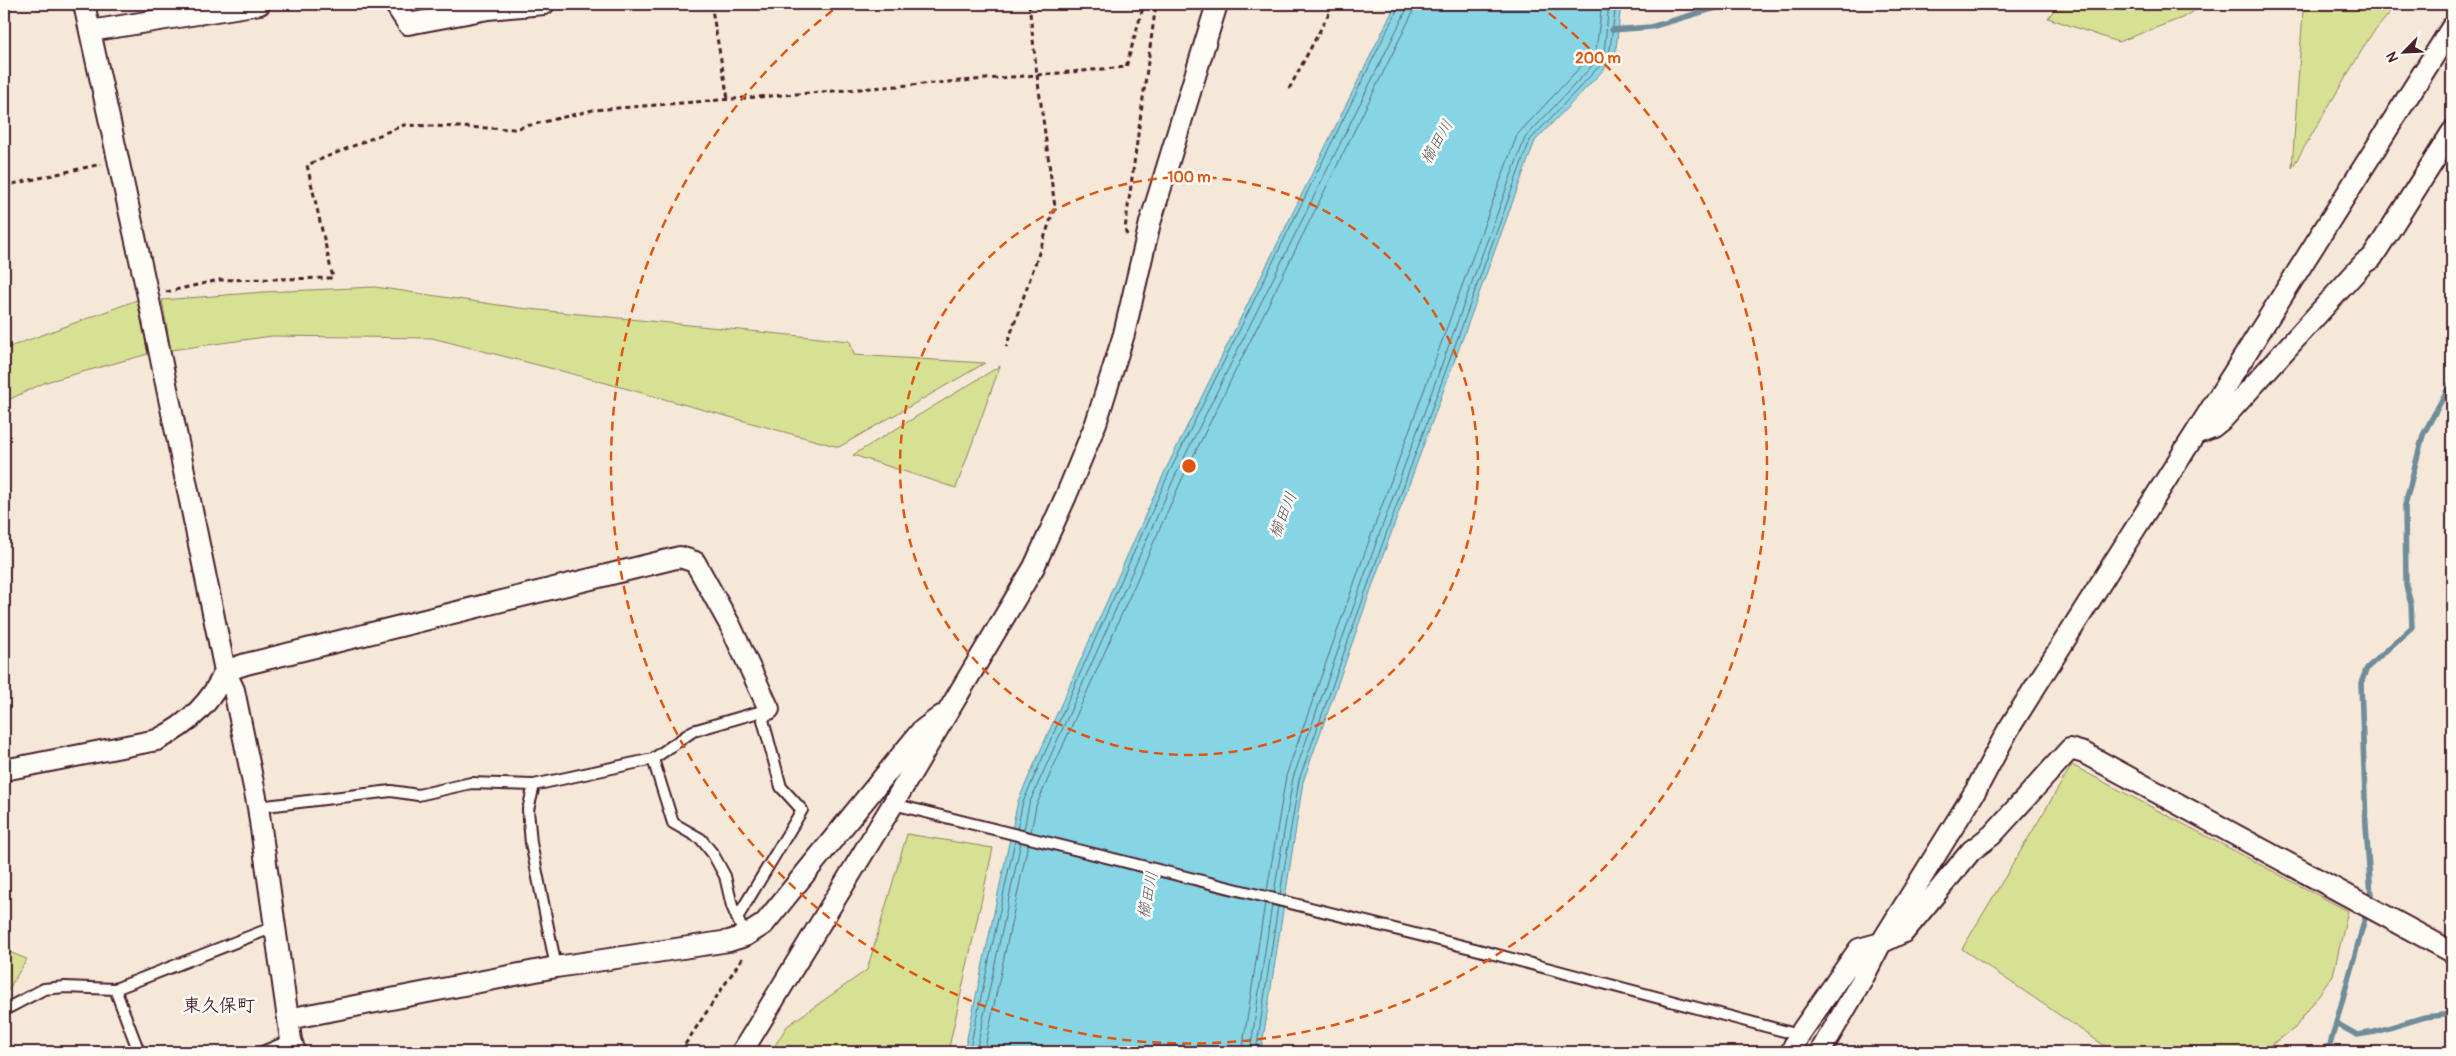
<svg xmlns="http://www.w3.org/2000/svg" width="2456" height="1056" font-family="Pangolin,'Klee One',sans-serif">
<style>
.green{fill:#d6e194;stroke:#908060}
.water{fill:#86d5e4;stroke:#6e8c9a}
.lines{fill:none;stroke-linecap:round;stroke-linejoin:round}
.shore{stroke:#626875;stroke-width:1}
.stream{stroke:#6e8c9a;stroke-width:5.5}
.lane-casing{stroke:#4a1f2b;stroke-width:14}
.street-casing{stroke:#4a1f2b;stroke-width:24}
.path{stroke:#4a1f2b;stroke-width:3;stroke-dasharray:5 4;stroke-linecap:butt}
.lane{stroke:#fdfcf7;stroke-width:10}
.street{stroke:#fdfcf7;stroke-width:20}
.ring{fill:none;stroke:#e0560e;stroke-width:2.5;stroke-dasharray:9 6}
.labels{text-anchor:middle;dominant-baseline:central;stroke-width:5;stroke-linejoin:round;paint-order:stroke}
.water-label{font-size:16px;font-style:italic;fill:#5c5662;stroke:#fdfcf7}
.quarter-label{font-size:18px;font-weight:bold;fill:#4a1f2b;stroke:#fdfcf7}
.centre{fill:#e0560e;stroke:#fdfcf7;stroke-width:2.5}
.ring-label{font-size:15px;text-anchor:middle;font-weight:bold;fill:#e0560e;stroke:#fdfcf7;stroke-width:5;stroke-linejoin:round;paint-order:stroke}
</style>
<rect width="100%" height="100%" fill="#f5e8d8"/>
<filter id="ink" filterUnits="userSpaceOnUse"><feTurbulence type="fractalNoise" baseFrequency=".02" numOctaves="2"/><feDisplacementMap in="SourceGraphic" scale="10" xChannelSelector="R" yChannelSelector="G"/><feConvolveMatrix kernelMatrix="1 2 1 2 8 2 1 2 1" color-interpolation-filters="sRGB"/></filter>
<g filter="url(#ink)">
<path class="green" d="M2059 4H2205L2182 18 2118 42 2048 18Z
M2292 4H2397L2369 38 2292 168 2303 11Z
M375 287 519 308 850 341 854 355 985 363 839 447 573 374 432 338 272 336 171 350 162 300 264 292Z
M137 300 148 354 46 382 4 402V349Z
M1000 366 956 488 853 455Z
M2072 765 2348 911 2333 975 2295 1028 2261 1052H2114L1962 949Z
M907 834 993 848 948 1052H771L787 1026 867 970Z
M4 950 27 959 4 997Z"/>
<path class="water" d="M1396 4H1621L1615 58 1535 141 1385 550 1303 782 1261 1052H964L1018 801 1165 471Z"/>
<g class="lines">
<path class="shore" d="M1017 829 1023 802 1169 473 1400 4
M1024 830 1029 804 1175 476 1406 11 1407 4
M1031 832 1036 806 1182 479 1412 14 1414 4
M1267 891 1286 776 1368 544 1517 135 1596 50 1602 4
M1274 893 1293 778 1375 546 1525 138 1604 53 1609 4
M1280 894 1299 780 1381 548 1530 140 1609 56 1616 4
M969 1052 1015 841
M976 1052 1021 842
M984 1052 1028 844
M1242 1052 1265 903
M1250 1052 1272 905
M1256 1052 1278 906"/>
<path class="stream" d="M1612 30 1651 27 1729 4
M2369 902 2371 896 2366 826 2361 683 2367 668 2412 627 2411 604 2406 586 2405 505 2423 435 2452 381
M2336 1023 2357 1035 2375 1032 2425 1017 2452 1014
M2317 1052 2330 1045 2367 911"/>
<defs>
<path id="lane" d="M653 759 693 731 769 709
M534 785 528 810 531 843 556 967
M893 804 1475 949 1799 1035
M258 807 391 791 418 795 471 783 534 785 653 759 673 823 701 839 713 854 725 876 732 906 745 936
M737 918 802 810 781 787 763 720 769 709
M115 989 139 1052
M4 1010 44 989 65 987 115 989 274 927
M262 1052 291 1040"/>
<path id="street" d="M84 4 148 296 225 671 234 690 258 807 291 1040 295 1052
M395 4 408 24 488 9 544 4
M90 31 260 4
M2195 434 2213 427 2223 419 2364 263 2372 258 2452 132
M4 770 157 740C187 725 212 702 225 671L246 664 680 557 695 562 730 625 769 709
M288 1019 556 967 729 941 745 936 764 924 921 731 941 716
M742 1052 893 804 1034 567 1066 496 1096 423 1124 334 1150 223 1217 4
M1791 1052 1799 1035 1859 949 1881 943 1904 932 1971 851 1992 835 2070 749 2084 753 2452 952
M1820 1052 1861 982 1881 943 1976 790 2008 730 2452 27"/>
</defs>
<use href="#lane" class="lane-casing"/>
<use href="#street" class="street-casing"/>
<path class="path" d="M711 4 728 99
M1029 4 1037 75 1126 67 1144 4
M1289 89 1334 4
M4 186 101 164
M1127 235 1125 229 1156 4
M166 292 219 280 333 278 307 165 404 125 514 129 593 110 1037 75 1055 207 1006 347
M680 1052 743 957"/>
<use href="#lane" class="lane"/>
<use href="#street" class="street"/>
</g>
</g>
<g class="ring">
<circle cx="1189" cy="466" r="289"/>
<path d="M1537 4A578 578 0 1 1 841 4"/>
</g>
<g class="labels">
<g class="water-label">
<text transform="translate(1437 142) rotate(-60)">櫛田川</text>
<text transform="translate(1283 515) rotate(-68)">櫛田川</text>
<text transform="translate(1148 895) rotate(-79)">櫛田川</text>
</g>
<g class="quarter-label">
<text x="219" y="1005">東久保町</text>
</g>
</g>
<circle cx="1189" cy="466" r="8" class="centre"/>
<g class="ring-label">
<text x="1598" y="63">200 m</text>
<text x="1189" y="182">100 m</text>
</g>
<rect width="2456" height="1056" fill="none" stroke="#fdfcf7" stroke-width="20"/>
<rect x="10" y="10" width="2436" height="1036" fill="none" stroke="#4a1f2b" stroke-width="2" filter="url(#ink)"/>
<g transform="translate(2404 52) rotate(246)" stroke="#fdfcf7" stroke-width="4" paint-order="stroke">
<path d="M0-4L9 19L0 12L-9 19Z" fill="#4a1f2b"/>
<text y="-8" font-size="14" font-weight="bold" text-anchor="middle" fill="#4a1f2b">N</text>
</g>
</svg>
